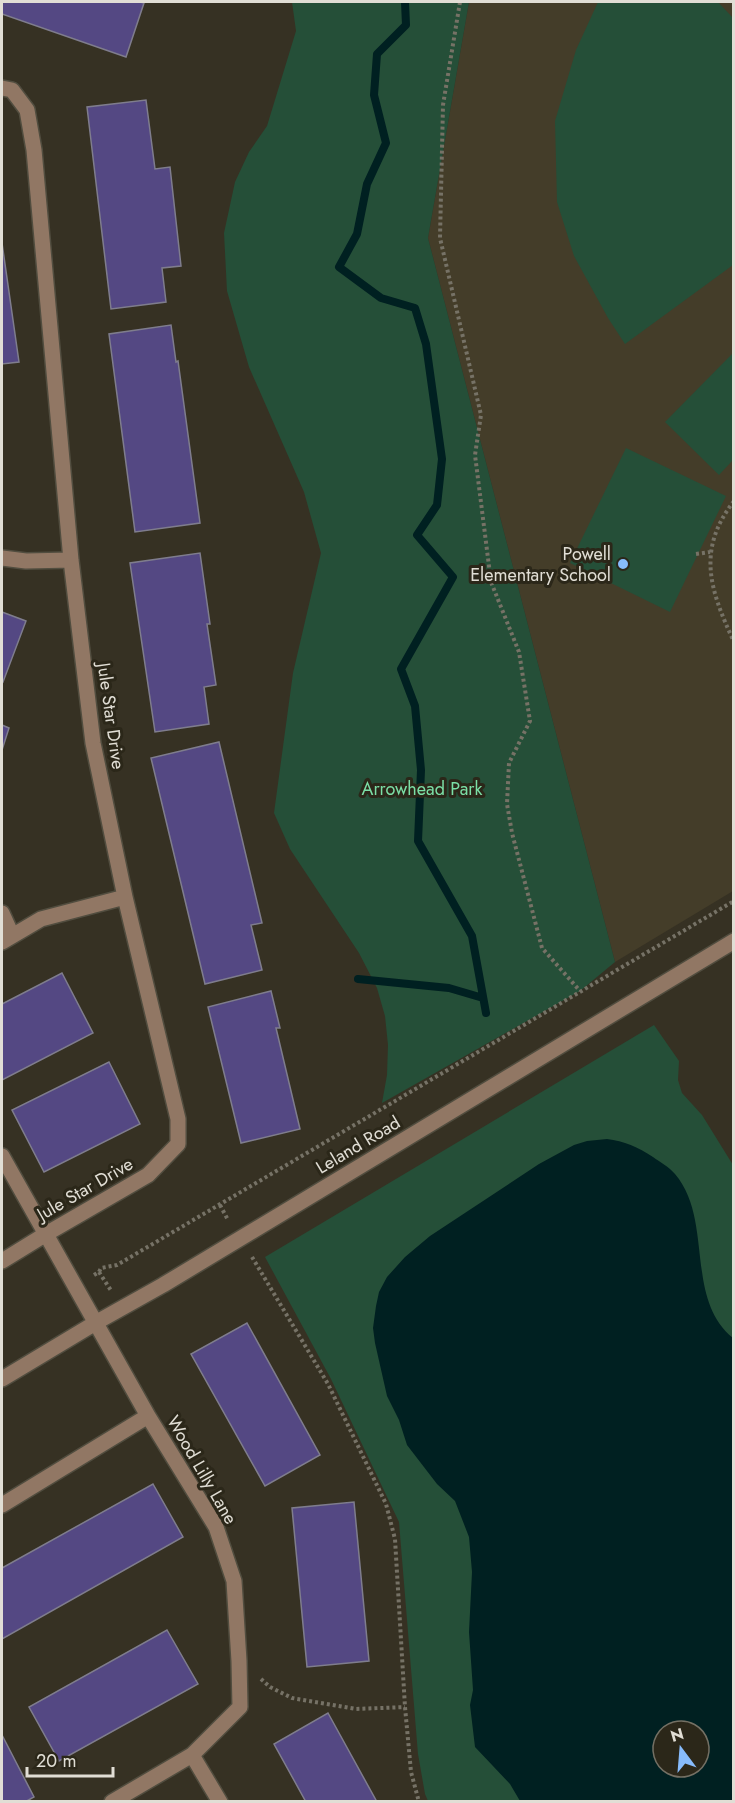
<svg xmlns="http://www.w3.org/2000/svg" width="735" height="1803" font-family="Jost,sans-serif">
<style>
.built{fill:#443d29}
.green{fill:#254f38;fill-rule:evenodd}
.water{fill:#002021;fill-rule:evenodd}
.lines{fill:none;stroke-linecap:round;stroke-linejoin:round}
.stream{stroke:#002021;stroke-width:8}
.building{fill:#544883;stroke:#7f7d8d;stroke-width:1.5}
.minor-casing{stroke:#514d3f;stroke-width:18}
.path{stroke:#767266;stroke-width:4;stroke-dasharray:3 3;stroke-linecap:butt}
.minor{stroke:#917764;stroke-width:15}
.poi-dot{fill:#87bbfb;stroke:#2b2719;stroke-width:2}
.labels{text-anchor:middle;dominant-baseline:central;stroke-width:6;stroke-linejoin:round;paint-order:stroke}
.poi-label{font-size:18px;fill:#e1ded5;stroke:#2b2719;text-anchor:end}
.street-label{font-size:18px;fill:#e1ded5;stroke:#2b2719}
.park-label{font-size:18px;fill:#7bdfa6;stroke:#2b2719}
</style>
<rect width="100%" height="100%" fill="#363123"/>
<path class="built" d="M469 2H733V891L615 962 428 238Z"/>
<path class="green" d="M292 2H469L428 238 615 962 580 991 382 1103 387 1075 388 1045 385 1016 377 988 359 953 290 849 274 813 293 673 321 553 304 492 249 367 227 291 224 233 235 182 249 152 267 126 296 31Z
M598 2H718L733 18V265L625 344 608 318 574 256 557 202 555 121 576 50Z
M733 353V460L719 475 665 422Z
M626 448 726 496 670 612 570 563Z
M654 1025 679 1061 678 1080 682 1093 702 1115 733 1165V1801H428L425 1794 418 1754 399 1522 331 1379 265 1257ZM663 1731H699V1767H663Z"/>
<path class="water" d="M607 1139C624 1141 638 1147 653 1157 660 1162 669 1167 675 1174 714 1220 684 1298 733 1338V1801H520L510 1784 475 1747 470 1705 473 1690 469 1632 472 1572 469 1537 455 1501 437 1484 407 1445 399 1420 387 1396 375 1343 373 1328 376 1306 379 1292 387 1277 405 1257 430 1236 539 1164 574 1145 587 1141ZM663 1731H699V1767H663Z"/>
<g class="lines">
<path class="stream" d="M405 2 406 25 377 54 374 95 386 143 367 184 357 234 339 267 381 298 415 308 426 344 442 459 437 505 417 535 453 577 401 669 415 706 421 770 418 841 472 936 486 1013
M358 979 449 988 483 998"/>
</g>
<path class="building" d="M2 2H140L144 3 126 57 2 14Z
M146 100 155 169 170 167 181 266 162 268 166 302 111 309 87 107Z
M2 243 19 362 2 364Z
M171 325 176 362 178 361 200 523 135 532 109 334Z
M200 553 210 624H207L216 685 204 687 209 724 155 732 130 563Z
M2 612 26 621 3 682 2 681Z
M2 725 9 728 2 750Z
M219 742 262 923 251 925 262 970 205 984 151 758Z
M62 973 93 1033 2 1080V1004Z
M271 991 280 1028H276L300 1129 241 1143 208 1007Z
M109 1062 140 1124 44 1172 12 1110Z
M247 1323 320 1455 265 1486 191 1354Z
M153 1484 183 1537 2 1639V1568Z
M354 1502 369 1661 307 1667 292 1508Z
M167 1630 198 1684 59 1761 29 1707Z
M328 1713 377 1802H306L274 1744Z
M2 1735 34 1797 25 1802H2Z"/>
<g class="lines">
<defs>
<path id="minor" d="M2 88 12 90 27 110 34 150 71 560 93 743 125 897 178 1119V1144L148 1175 46 1234 2 1261
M2 558 26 561 71 560
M2 913 12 935
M2 942 41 919 125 897
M2 1156 148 1416 216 1527 234 1581 239 1661 240 1707 192 1755 112 1802
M2 1379 97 1322 163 1285 734 941
M2 1505 148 1416
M192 1755 220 1802"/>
</defs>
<use href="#minor" class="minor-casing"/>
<path class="path" d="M460 2 443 105 440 238 481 415 475 455 491 582 519 652 530 721 509 763 507 804 512 833 542 948 580 991
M734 501C696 550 710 590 734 642
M696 554 710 552
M220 1205 228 1220
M252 1257 328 1384 386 1504 395 1539 405 1707 411 1772 419 1802
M99 1272 112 1292
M94 1275 99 1272 101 1268 117 1265 734 901
M261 1679 270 1687 292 1698 356 1709 405 1707"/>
<use href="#minor" class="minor"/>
</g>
<circle class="poi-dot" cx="623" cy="564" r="6"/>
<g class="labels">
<g class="poi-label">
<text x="611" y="554">Powell<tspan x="611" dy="21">Elementary School</tspan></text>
</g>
<g class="street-label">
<text transform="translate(111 716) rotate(82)">Jule Star Drive</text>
<text transform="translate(358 1145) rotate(-31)">Leland Road</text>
<text transform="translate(85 1189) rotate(-30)">Jule Star Drive</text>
<text transform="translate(202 1470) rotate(60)">Wood Lilly Lane</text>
</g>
<g class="park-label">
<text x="422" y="789">Arrowhead Park</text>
</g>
</g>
<rect width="735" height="1803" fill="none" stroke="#e1ded5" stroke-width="6"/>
<g transform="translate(681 1749) rotate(344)"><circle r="28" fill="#2b2719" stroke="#747064" stroke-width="1.5"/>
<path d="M0-4.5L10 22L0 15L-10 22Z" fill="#87bbfb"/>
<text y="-9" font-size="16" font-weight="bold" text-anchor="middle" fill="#e1ded5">N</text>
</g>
<path d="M27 1767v9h86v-9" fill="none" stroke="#e1ded5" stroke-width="3"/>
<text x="36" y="1767" font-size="18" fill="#e1ded5" stroke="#2b2719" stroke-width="4.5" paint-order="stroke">20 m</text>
</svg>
